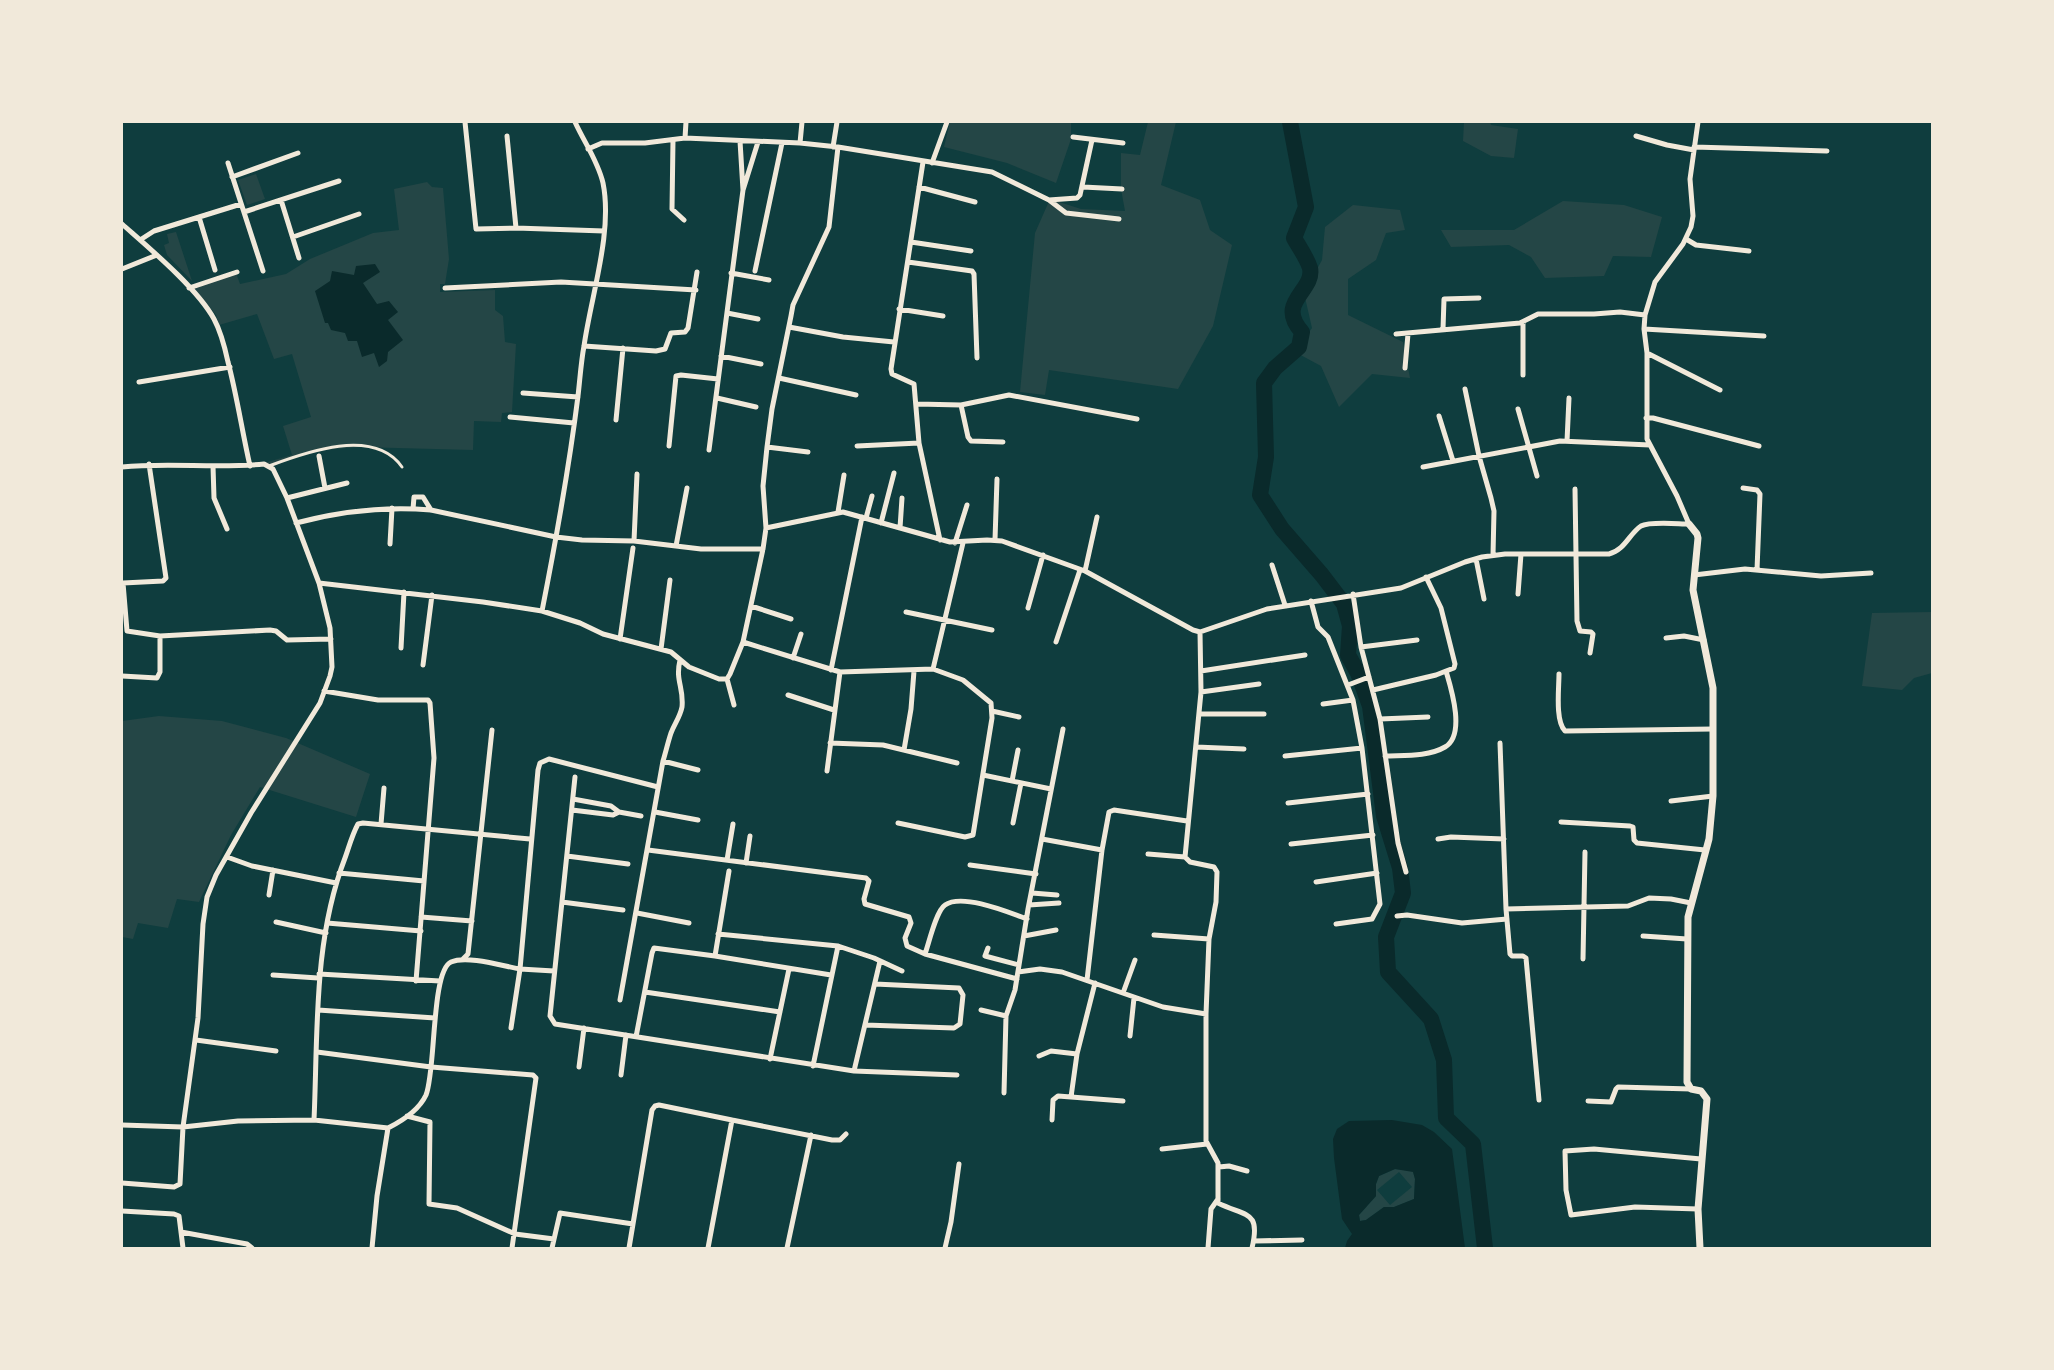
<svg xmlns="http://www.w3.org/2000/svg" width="2054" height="1370" font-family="Karla,sans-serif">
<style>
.green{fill:#244646;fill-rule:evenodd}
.water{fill:#0a2a2b;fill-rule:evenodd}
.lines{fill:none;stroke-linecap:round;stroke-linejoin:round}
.river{stroke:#0a2a2b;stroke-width:16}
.service{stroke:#f1e9da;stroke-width:3}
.minor{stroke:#f1e9da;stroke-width:5}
.tertiary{stroke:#f1e9da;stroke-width:7}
</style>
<rect width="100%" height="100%" fill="#0f3d3e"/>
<path class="green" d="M950 122H1071V139L1056 183 1007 163 944 147Z
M1148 122H1176L1161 185 1200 200 1210 230 1232 245 1213 326 1178 389 1049 370 1045 395 1020 392 1035 233 1050 199 1081 209 1125 211 1121 189V153L1140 155Z
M1464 122H1490L1491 125 1518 129 1514 158 1491 156 1463 141Z
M256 174 265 199 247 205 238 180Z
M427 182 432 187 443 188 449 259 445 284H440V292L495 290V310L503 316 505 342 516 344 512 412 502 413 501 422 474 421 473 450 359 447 310 451 271 466 264 463 292 455 283 426 311 417 292 354 274 359 257 314 219 325 216 315 193 286 236 273 240 284 286 274 310 259 373 233 399 230 394 189Z
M1563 201 1624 205 1662 217 1651 257 1613 256 1604 276 1545 278 1531 257 1509 245 1451 247 1441 230H1514Z
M1353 205 1400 210 1405 230 1386 233 1376 260 1348 279V315L1403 342 1410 378 1372 374 1339 407 1321 366 1295 352 1312 328 1304 293 1322 260 1325 227Z
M176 232 192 281 167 255 164 245 169 243 167 234Z
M1932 612V673L1914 678 1902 690 1862 686 1872 613Z
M159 716 222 721 286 738 370 774 356 817 260 787 231 835 199 902 177 899 168 928 138 923 133 939 122 937V721Z
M1395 1169 1413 1171 1415 1179 1414 1199 1394 1207H1384L1366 1220 1360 1221 1359 1215 1376 1196V1184L1379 1176ZM1399 1172 1412 1187 1390 1205 1377 1190Z"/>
<path class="water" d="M375 264 380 272 363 283 377 304 389 301 398 312 388 320 403 340 388 352 387 361 379 367 374 353 362 357 357 341H348L345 333 331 330 328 323H325L315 291 330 281 332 271 354 275 356 266Z
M1392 1120 1422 1125 1434 1132 1452 1149 1465 1248H1345L1347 1241 1352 1234 1342 1219 1334 1158 1333 1139 1337 1129 1349 1121ZM1395 1169 1413 1172 1415 1179 1414 1199 1394 1207H1384L1366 1220 1360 1221 1359 1215 1376 1196V1184L1379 1176Z"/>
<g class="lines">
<path class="river" d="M1290 122 1306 207 1294 238C1299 247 1307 258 1310 268 1315 291 1275 302 1302 332L1299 347 1275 368 1264 383 1266 457 1260 495 1282 529 1322 575 1344 604 1350 626 1348 655 1358 673 1370 706 1384 816 1400 868 1403 893 1386 937 1388 972 1431 1019 1444 1060 1446 1118 1473 1144 1485 1248"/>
<path class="service" d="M269 466C306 452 374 427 402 467"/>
<path class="minor" d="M465 122 476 229 516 228 604 231
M507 136 516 228
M1636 136 1667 145 1694 150
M1073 137 1123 143
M685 138 686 122
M673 140 672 209 684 220
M740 141 743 190 758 142
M800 143 802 122
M833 147 837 122
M1694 147 1827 151
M588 149 602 143H645L685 138 800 143 838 147 992 172 1049 200 1066 213 1119 219
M923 162 891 369 892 374 914 384 919 443 940 540
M228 163 263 271
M932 163 947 122
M232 177 298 153
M919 187 975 202
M1083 187 1122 189
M281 200 299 258
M1049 200 1077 198 1080 195 1092 140
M244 212 339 181
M199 217 215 270
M122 224C149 248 197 288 214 319 221 332 225 348 228 362 237 396 242 431 250 466
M293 237 359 214
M1686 239 1696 245 1749 251
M140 240 154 231 241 204
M911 242 971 251
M908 262 972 271 974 274 977 358
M122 269 157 255
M755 271 782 143
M731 273 769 280
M189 288 237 272
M445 288 561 282 696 290
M899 309 943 316
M727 313 758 319
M1523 322V375
M789 327 843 337 894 342
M1443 329 1444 299 1479 298
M1644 329 1764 336
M1396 334 1520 323 1538 314H1594L1620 312 1645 315
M584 346 656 351 665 349 671 333 685 332 688 328 697 272
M1647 353 1720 390
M721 356 761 364
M1405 368 1408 334
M779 378 856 395
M139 382 230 367
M1465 389 1479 456 1491 498 1494 511 1493 555
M523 393 578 397
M717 398 756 407
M917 404 961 405 1009 395 1137 419
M961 405 968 437 971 441 1003 442
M1518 409 1537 476
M1439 416 1453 461
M510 417 574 423
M1646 418H1653L1759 446
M616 420 623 348
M1567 441 1569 398
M669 446 676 376 681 375 718 379
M857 446 919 443
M767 447 808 452
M709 450 743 190
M319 456 325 488
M149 464 166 578 163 581 123 583 127 631 160 636 270 630 276 631 287 640 331 639
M213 466 214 498 227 529
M122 467C169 462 217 469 264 464L273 469 287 498 319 583 483 602 542 611 580 623 603 634 671 652 689 667 719 679H727L730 674 743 642 763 549 766 528 763 486 767 447 772 409 791 316 793 305 829 227 838 147
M1423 467 1560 441 1650 445
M1743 488 1757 490 1760 494 1757 570
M1575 489 1577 621 1580 631 1591 632 1593 634 1590 653
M287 498 347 483
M413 509 414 497H423L431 510
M838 512 844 475
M866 518 872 496
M296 523C341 511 384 506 431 510L556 537 582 540 634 541 701 549H763
M881 523 894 473
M766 528 843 512 950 542 987 540 1002 541 1085 571 1193 630 1200 632
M900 528 902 498
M995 540 997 479
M634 541 637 474
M955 543 967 505
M390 544 392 508
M676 546 687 488
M1476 559 1484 599
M1272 565 1285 605
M1085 571 1097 517
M1694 575 1745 569 1821 576 1871 573
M1353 594 1361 647 1380 719 1398 843 1406 872
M1518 594 1521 554
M1311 601 1318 627 1328 637 1353 700 1362 748 1380 904 1372 919 1336 924
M751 606 791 619
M1028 608 1043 555
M542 611C556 540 569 468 578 396 580 379 581 362 584 346 591 296 613 232 603 183 598 161 584 142 575 122
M906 612 992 630
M1200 632 1267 609 1401 588 1465 562 1482 557 1505 554H1609C1625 550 1629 534 1641 526 1650 521 1678 524 1689 524L1677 496 1647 439V353L1644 329 1645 315 1655 282 1683 244 1691 227 1693 216 1690 179 1698 122
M1200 632 1201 692 1185 857 1190 862 1214 867 1217 872 1216 902 1209 939 1206 1014V1141L1218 1163V1203C1246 1217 1261 1210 1252 1248
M1666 638 1684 636 1704 640
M620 639 633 548
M743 642 840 672 933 669 963 680 991 703 992 718 973 835 965 837 898 823
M1056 642 1080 570
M1361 647 1417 640
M401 648 404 592
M661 649 670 580
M793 658 801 634
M423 665 432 595
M933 669 963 543
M831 670 862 517
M1201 671 1305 655
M1559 674C1559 688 1555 721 1565 731L1713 729
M122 676 157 678 160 672V636
M727 679 734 705
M1348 685 1369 677
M1373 690 1436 675 1446 671
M324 691 378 700H428L430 703 434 758 416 981
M1201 692 1259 684
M788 695 834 710
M1323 704 1353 700
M992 711 1019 717
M1199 714H1264
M1380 719 1428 717
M830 743 883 745 957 763
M1500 743 1506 909 1510 954 1512 956H1523L1526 958 1539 1100
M1196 747 1244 749
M904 750 911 709 914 671
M1285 756 1362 748
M1385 756C1403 755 1428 757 1445 747 1466 735 1451 688 1446 671L1454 668 1455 664 1441 608 1426 577
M663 761 698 770
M827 771 840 672
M983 775 1051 789
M575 777 550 1016 555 1024 854 1071 957 1075
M1012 781 1018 750
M573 799 611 806 619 812 641 816
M1671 801 1713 796
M1288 803 1368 794
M572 810 613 815 619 812
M655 812 698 820
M1561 822 1630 826 1633 827 1634 840 1637 843 1705 850
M1013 823 1021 783
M381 824 384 788
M1042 839 1102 850
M1438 839 1451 837 1504 839
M1291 844 1373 835
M648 850 866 878 869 881 864 899 865 904 909 917 911 923 905 938 907 946 925 954 1017 979
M1148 854 1185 857
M567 856 628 864
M227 857 252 866 336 883
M727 860 733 824
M746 863 750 836
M970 865 1036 874
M339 873 424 881
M1316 882 1377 873
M1032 893 1057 895
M269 895 273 870
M562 902 623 910
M1029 905 1059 903
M1506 909 1628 906 1649 898 1671 899 1691 903
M637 913 689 923
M1397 916 1407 915 1462 923 1507 919
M421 917 472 921
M276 922 326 933
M327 923 421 931
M718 934 838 946 874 958 902 971
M1154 935 1209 939
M1024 936 1056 930
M1643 936 1687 939
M988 948 985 956 1019 965
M925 954C929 943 936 911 945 905 962 893 1008 912 1027 919
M715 956 729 871
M463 959 468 954 492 730
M1583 959 1585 852
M1018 972 1040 969 1062 972 1163 1007 1206 1014
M319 974 440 981
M273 975 318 978
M1087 980 1102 850 1109 812 1114 810 1187 821
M645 992 780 1012
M1123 993 1135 960
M620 1000 663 761C666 751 668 742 671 733 675 723 680 717 682 707 684 687 675 681 680 660
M318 1010 435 1018
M981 1010 1006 1016
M865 1025 954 1028 960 1024 963 995 959 988 875 984
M511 1028 520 969 554 971
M1130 1036 1134 998
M636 1037 652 953 654 948 715 956 831 975
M196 1040 276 1051
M317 1052 431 1067 533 1075 536 1078 512 1248
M1039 1056 1051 1051 1077 1054
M770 1059 789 969
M813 1066 838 946
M579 1067 584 1028
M854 1071 880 961
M621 1075 626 1035
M1004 1093 1006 1016 1015 990 1028 909 1063 729
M1071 1097 1077 1054 1095 983
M1588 1101 1611 1102 1616 1089 1618 1087 1691 1089
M407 1116 430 1122 429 1204 457 1208 515 1234 554 1239
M314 1120C318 1032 313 941 345 858 349 847 352 835 358 824L363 823 530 839
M1052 1120 1053 1100 1058 1096 1123 1101
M122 1125 183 1127 238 1121 314 1120 388 1128C402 1121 419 1110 426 1095 436 1071 431 971 451 962 467 955 503 966 520 969L538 770 540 763 549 759 658 787
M1162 1149 1207 1144
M1219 1167 1229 1166 1247 1171
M122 1183 174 1187 180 1184 183 1127 198 1018 203 924 207 897 216 875 251 813 320 703 330 676 332 667 330 628 319 583
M1698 1209 1635 1207 1571 1215 1566 1190 1565 1151 1594 1149 1701 1159
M122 1211 174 1214 179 1216 183 1248
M181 1232 247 1244 252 1248
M1254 1241 1302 1240
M372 1248 377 1196 388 1128
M552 1248 560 1213 633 1224
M629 1248 652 1110 655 1106 659 1105 732 1120
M708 1248 732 1120 832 1140H840L846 1134
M787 1248 811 1135
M945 1248 951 1222 959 1164
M1208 1248 1211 1209 1218 1199"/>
<path class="tertiary" d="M1689 524 1697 534 1698 538 1693 590 1713 688V796L1709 839 1688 917 1687 1082 1691 1089 1701 1091 1707 1099 1698 1209 1700 1248"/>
</g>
<rect width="2054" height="1370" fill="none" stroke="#f1e9da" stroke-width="246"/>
</svg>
